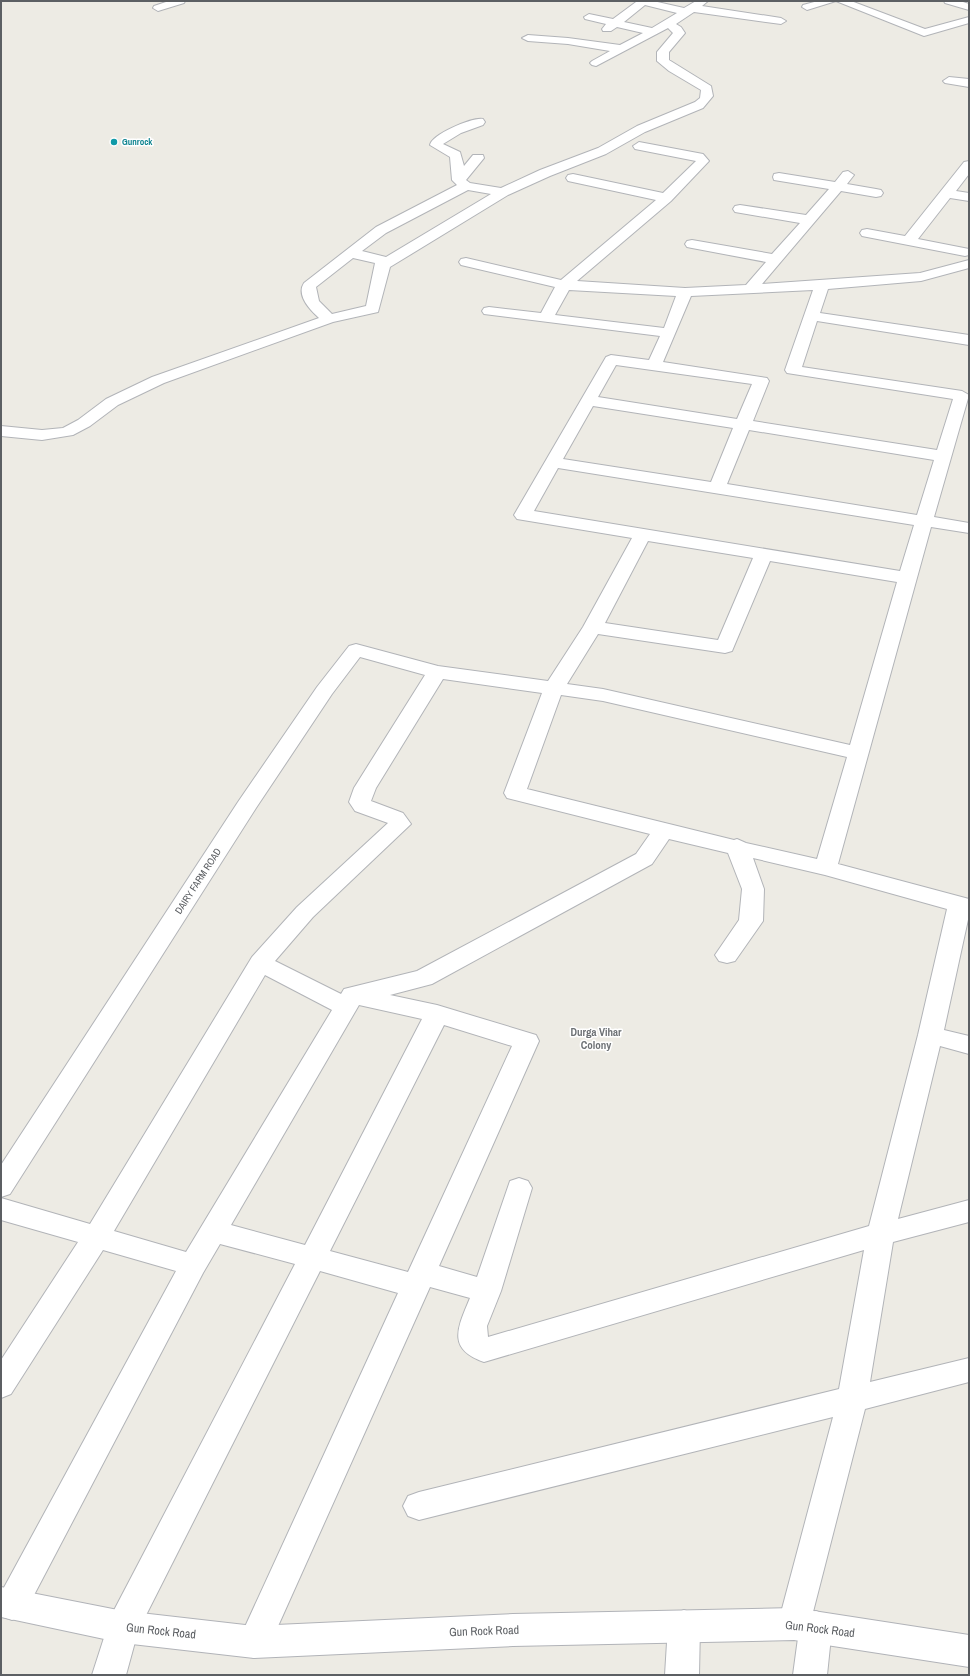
<svg xmlns="http://www.w3.org/2000/svg" width="970" height="1676" font-family="'Archivo Narrow',sans-serif">
<style>
.lines{fill:none;stroke-linecap:round;stroke-linejoin:round}
.street-casing{stroke:#b2b4b8;stroke-width:2}
.secondary-casing{stroke:#b1b3b8;stroke-width:2}
.street{fill:#fff;fill-rule:evenodd}
.secondary{fill:#fff;fill-rule:evenodd}
.culture-dot{fill:#0f9aa8;stroke:#fff;stroke-width:1.5}
.labels{text-anchor:middle;dominant-baseline:central;stroke-width:3;stroke-linejoin:round;paint-order:stroke}
.far-culture-label{font-size:9px;font-weight:bold;fill:#0d838f;stroke:#fff;text-anchor:start}
.street-label{font-size:10px;fill:#5c5f63;stroke:#fff}
.neighbourhood-label{font-size:11px;font-weight:bold;fill:#6d7175;stroke:#fff}
.near-street-label{font-size:12px;fill:#5c5f63;stroke:#fff}
</style>
<rect width="100%" height="100%" fill="#edebe4"/>
<g class="lines">
<defs>
<path id="street" d="M169 1H185L184 3 158 11 153 8 154 6Z
M635 1H653L684 8 696 1H708L702 6 781 18 786 21 781 24 694 12 676 24 681 27 685 33 669 52V60L711 86 713 96 703 108 645 132 606 154 550 176 508 195 390 267 378 312 333 322 164 383 118 405 90 426 73 435 42 440 1 436V426L42 430 63 428 78 420 106 399 152 377 319 318C310 310 296 295 304 283L376 227 457 185 452 180 450 157 430 145C432 134 473 117 483 119L485 122 483 125 461 133 443 144 460 152 464 166 473 155H483L484 158 466 180 470 183 501 188 540 170 598 148 637 126 695 102 700 98 701 90 669 71 657 61V52L673 33 668 28 596 66 592 65 590 63 592 61 610 51 568 44 528 41 522 38 528 35 568 38 620 45 643 33 617 27 611 31H603L602 29 606 24 585 19 584 17 589 14 613 19 636 2ZM645 5 677 13 652 28 624 22ZM468 190 491 194 386 257 362 251 386 233ZM353 258 375 263 366 306 332 314 319 301 316 287Z
M818 1H851L925 29 969 17V23L924 36 836 1 807 10 802 7 803 5Z
M944 1H960L969 4V10L945 3Z
M949 77 969 79V87L945 83 943 81Z
M639 142 703 154 709 161 671 201 577 281 685 288 746 285 766 262 692 248 687 247 685 244 687 241 692 240 772 254 800 223 735 212 733 209 735 206 740 205 806 215 829 189 774 180 773 177 774 174 779 173 835 182 843 172 848 171 854 175 847 184 876 189 881 190 883 193 881 196 876 197 841 191 762 284 920 273 969 260V268L921 281 828 289 820 313 969 335V345L817 321 802 367 962 391 969 395 934 517 969 523V533L931 527 838 864 969 899V915L944 1030 969 1036V1054L940 1046 898 1219 969 1200V1222L893 1242 870 1382 969 1358V1382L865 1409 813 1612 816 1611 828 1616 832 1627 827 1675H793L798 1638 794 1640 782 1635 778 1624 833 1417 419 1520 408 1516 403 1506 408 1496 419 1492 839 1389 864 1250 484 1362C446 1349 458 1327 470 1298L430 1287 266 1653 254 1658 242 1653 238 1642 398 1293 320 1271 138 1631 126 1675H92L111 1616 295 1264 220 1244 203 1273 23 1616 12 1620 1 1616V1593L176 1271 103 1250 11 1394 1 1398V1360L78 1242 1 1220V1198L90 1224 252 957 297 907 388 823 355 811 349 802 354 788 425 675 360 657 332 694 256 808 10 1194 1 1197V1165L238 802 317 687 349 646 356 644 438 666 548 681 583 627 632 538 523 520 517 519 514 515 606 357 611 355 649 360 660 336 484 314 482 311 484 308 489 307 541 313 555 287 461 265 459 262 461 259 466 258 561 280 656 200 568 181 566 178 568 175 573 174 663 193 696 161 635 149 633 146ZM569 290 676 296 664 328 555 315ZM813 290 785 370 787 373 953 399 937 450 753 421 769 381 767 378 663 362 691 296ZM616 365 752 384 737 419 598 397ZM593 406 733 428 711 482 563 459ZM749 430 934 460 917 515 727 484ZM558 468 914 525 900 571 534 511ZM648 541 753 558 718 640 605 623ZM770 561 897 582 850 745 603 689 567 684 598 634 725 653 732 651ZM443 679 542 693 504 793 507 798 650 834 636 854 417 971 344 989 341 994 275 961 313 917 411 824 403 813 371 801 376 788ZM561 695 603 701 847 757 817 859 746 843 737 839 734 840 527 789ZM669 839 728 853 742 889 739 920 715 955 719 961 727 963 735 961 763 921 764 889 753 858 825 875 947 909 918 1035 869 1226 488 1337 487 1326 501 1291 532 1188 528 1181 519 1178 510 1181 477 1277 439 1266 539 1041 536 1035 437 1005 390 995 432 984 652 864ZM265 975 332 1010 186 1252 114 1231ZM359 1005 422 1019 305 1245 231 1225ZM444 1025 512 1046 408 1272 330 1251Z
M969 161V174L956 191 969 193V201L950 198 918 239 969 249V255L965 256 867 237 862 236 860 233 862 230 867 229 905 236 964 162Z
M684 1610 696 1615 700 1626 699 1675H665L668 1626 672 1615Z"/>
<path id="secondary" d="M1 1587 123 1611 254 1626 513 1614 794 1608 969 1635V1667L794 1640 513 1646 254 1658 123 1643 1 1617Z"/>
</defs>
<use href="#street" class="street-casing"/>
<use href="#secondary" class="secondary-casing"/>
<use href="#street" class="street"/>
<use href="#secondary" class="secondary"/>
</g>
<circle class="culture-dot" cx="114" cy="142" r="4"/>
<g class="labels">
<g class="far-culture-label">
<text x="122" y="142">Gunrock</text>
</g>
<g class="street-label">
<text transform="translate(198 881) rotate(-57)">DAIRY FARM ROAD</text>
</g>
<g class="neighbourhood-label">
<text x="596" y="1032">Durga Vihar<tspan x="596" dy="13">Colony</tspan></text>
</g>
<g class="near-street-label">
<text transform="translate(820 1629) rotate(7)">Gun Rock Road</text>
<text transform="translate(161 1631) rotate(6)">Gun Rock Road</text>
<text transform="translate(484 1631) rotate(-2)">Gun Rock Road</text>
</g>
</g>
<rect width="970" height="1676" fill="none" stroke="#5c5f63" stroke-width="4"/>
</svg>
